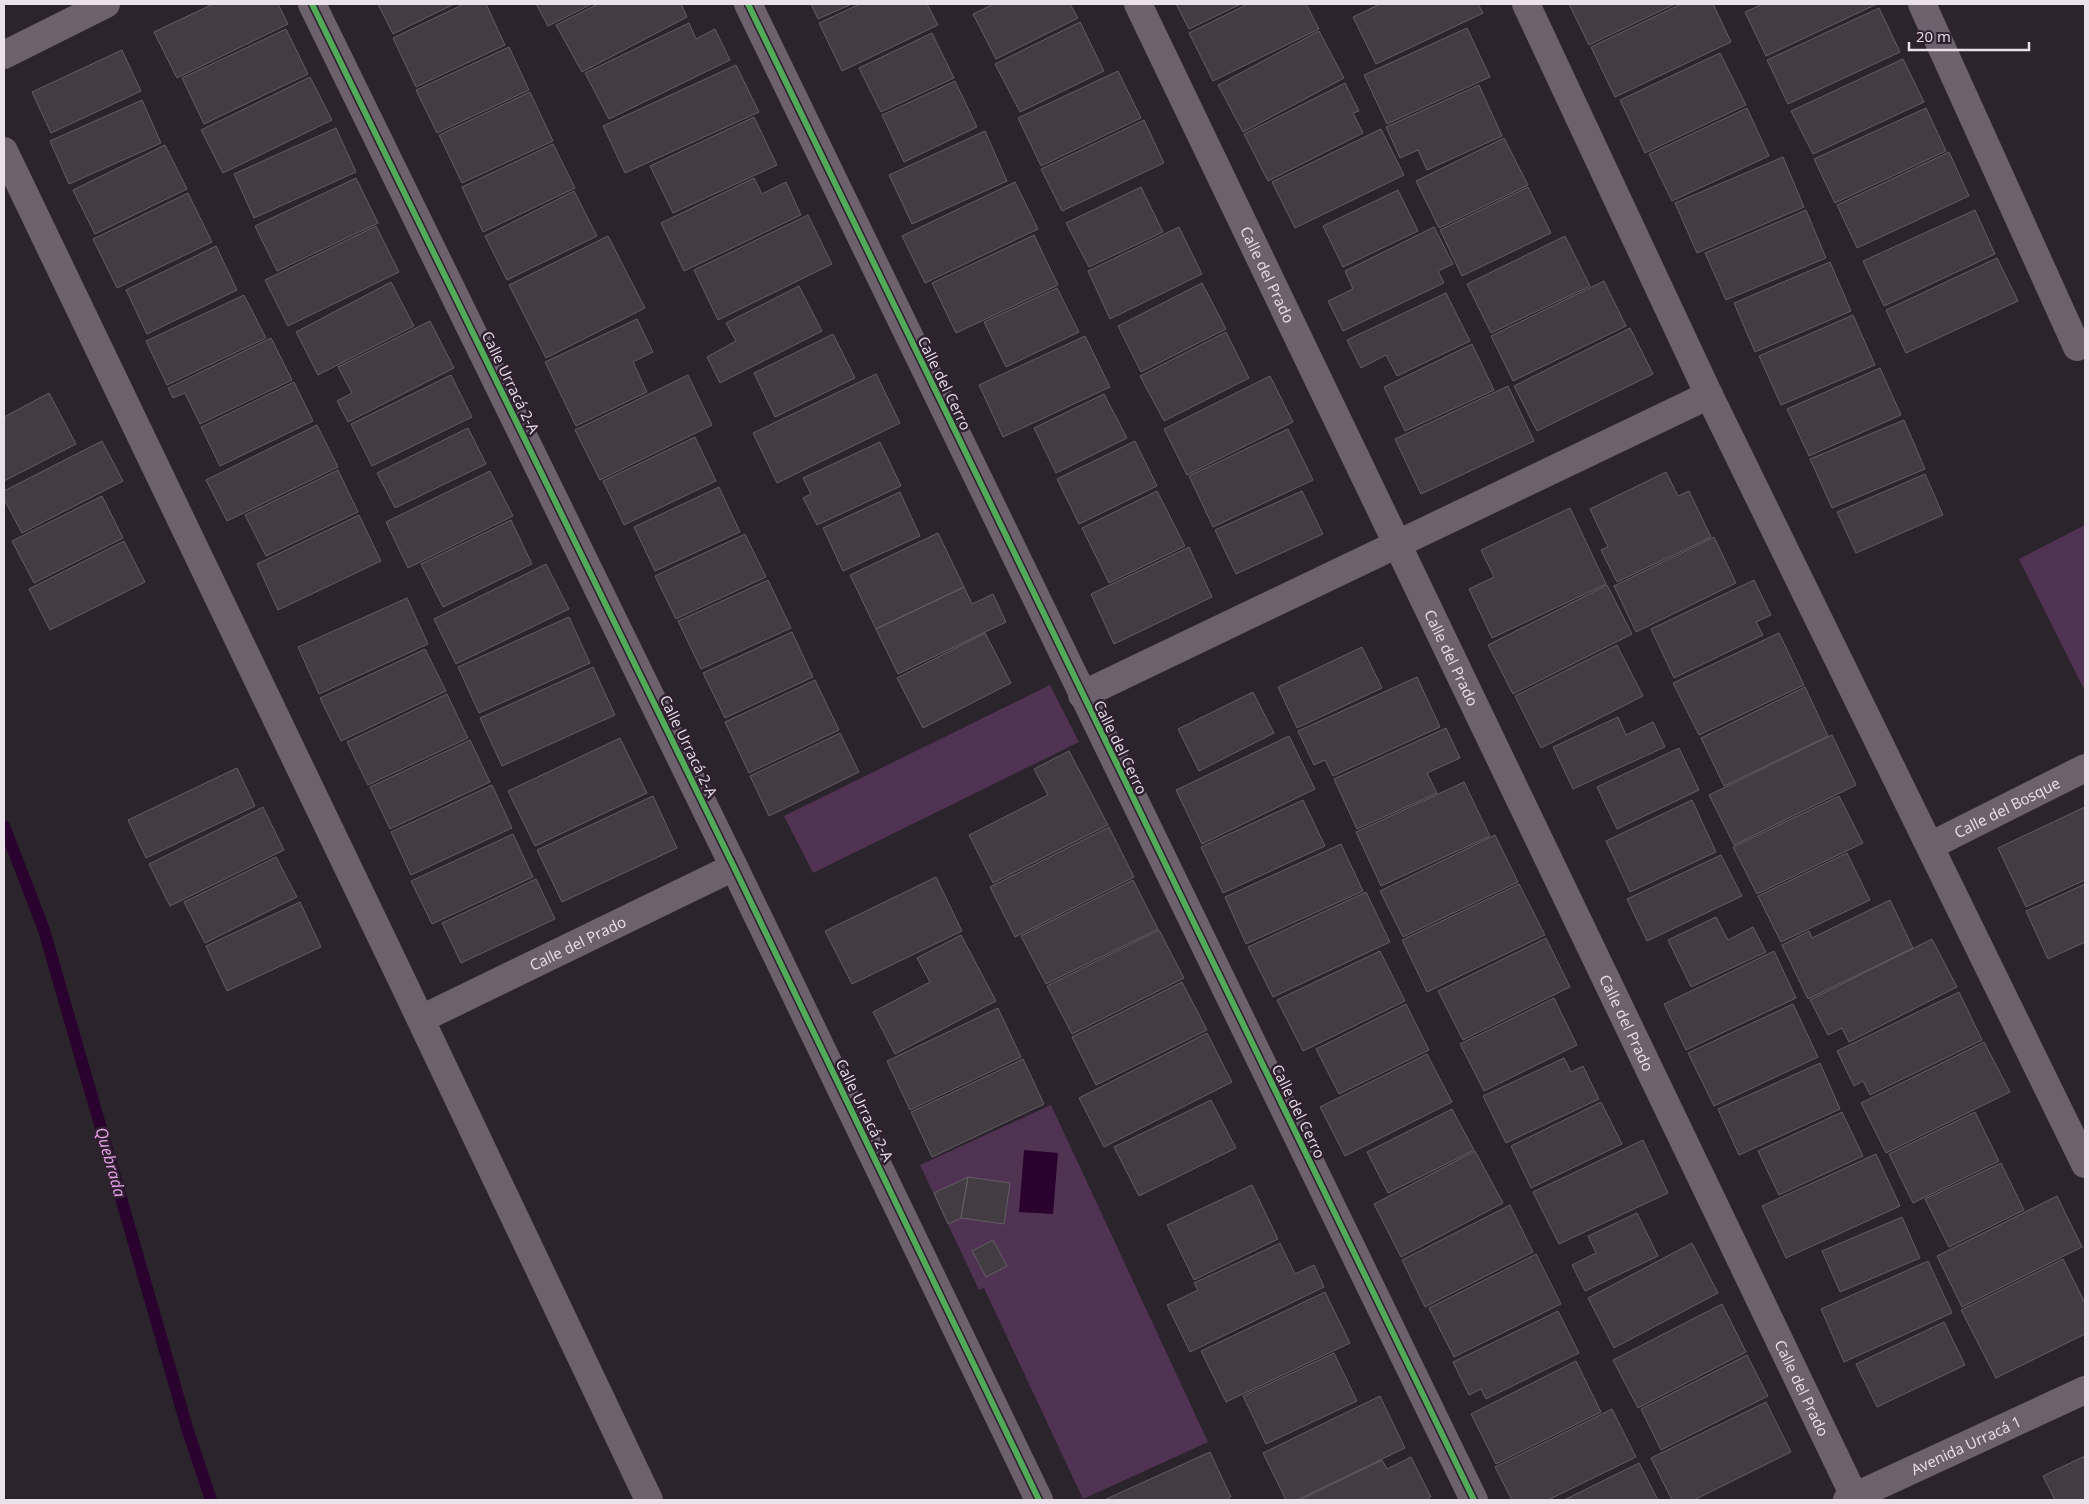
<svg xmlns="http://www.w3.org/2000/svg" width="2089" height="1504" font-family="'Open Sans',sans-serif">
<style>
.green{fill:#503352}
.water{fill:#29032d}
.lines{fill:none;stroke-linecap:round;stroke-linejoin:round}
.stream{stroke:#29032d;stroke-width:12}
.building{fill:#433c43;stroke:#645d64}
.minor{stroke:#6d616d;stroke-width:28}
.cycleway-casing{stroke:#2f202f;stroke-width:9}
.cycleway{stroke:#51ab58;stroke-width:6}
.labels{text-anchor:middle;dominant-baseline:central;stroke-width:5;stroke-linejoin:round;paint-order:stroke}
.street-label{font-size:15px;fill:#ebe1eb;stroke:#2f202f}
.water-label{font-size:16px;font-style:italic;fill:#eaa6ee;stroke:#2f202f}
</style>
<rect width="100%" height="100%" fill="#2c242c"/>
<path class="green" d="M2085 525V691L2019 559Z
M1050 685 1079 742 813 873 784 816Z
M1051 1105 1208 1442 1083 1499 984 1288 979 1290 920 1165Z"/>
<path class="water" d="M1024 1150 1058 1153 1053 1214 1019 1212Z"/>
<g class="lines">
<path class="stream" d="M4 826 44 930 188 1431 211 1500"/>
</g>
<path class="building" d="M213 4H278L288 24 177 78 154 32Z
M378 4H454L393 34Z
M464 4H486L505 45 416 87 393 38Z
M536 4H592L548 26Z
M598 4H681L687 17 582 72 556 25Z
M811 4H852L818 19Z
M860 4H927L938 25 842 71 819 23Z
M994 4H1070L1078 18 996 59 973 14Z
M1176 4H1241L1189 29Z
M1248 4H1306L1319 29 1213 81 1189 33Z
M1380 4H1478L1483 13 1376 64 1353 17Z
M1569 4H1675L1589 45Z
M1681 4H1713L1731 42 1615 97 1591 47Z
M1763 4H1877L1766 56 1745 12Z
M1879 8 1900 52 1788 104 1767 60Z
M1080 22 1104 71 1020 112 995 64Z
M689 23 696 39 715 29 730 60 609 119 585 73Z
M1467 28 1490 77 1387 124 1364 75Z
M286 29 308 74 204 124 182 78Z
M1319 31 1344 78 1243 132 1218 85Z
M932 33 954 78 881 112 859 68Z
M509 47 529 90 437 133 416 90Z
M122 50 141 91 51 133 32 92Z
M1720 53 1746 105 1645 153 1620 100Z
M1903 59 1924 102 1813 154 1791 111Z
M736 65 759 112 625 173 603 126Z
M1118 71 1141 118 1041 166 1018 118Z
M310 77 332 120 223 173 201 130Z
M955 81 977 127 904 162 882 115Z
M1345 83 1359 111 1353 113 1363 133 1268 181 1244 134Z
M1479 85 1502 136 1427 170 1418 150 1400 158 1386 127Z
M530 92 553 141 462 183 439 135Z
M142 100 161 143 69 184 50 141Z
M1747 108 1769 156 1672 201 1649 154Z
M1926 108 1946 151 1835 203 1814 159Z
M754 117 777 165 673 213 650 166Z
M1144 120 1164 163 1062 211 1041 169Z
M336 128 356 172 254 218 234 174Z
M1381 129 1404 175 1295 228 1272 182Z
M985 131 1007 181 912 224 889 175Z
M1504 138 1528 185 1439 228 1416 181Z
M553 144 575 188 483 232 462 187Z
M165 145 187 189 95 234 73 190Z
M1949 152 1969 196 1857 248 1837 205Z
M1783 157 1804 207 1697 253 1675 203Z
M356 178 378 223 277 271 255 226Z
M754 178 762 194 786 182 801 215 684 271 661 223Z
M1015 182 1038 229 925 283 902 236Z
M1141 187 1163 232 1089 267 1066 223Z
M1528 187 1551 233 1462 276 1440 230Z
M1398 190 1418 231 1343 267 1323 226Z
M574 191 597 236 507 280 485 236Z
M188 193 212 242 117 288 93 239Z
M1806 210 1826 258 1726 300 1705 253Z
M1975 210 1995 254 1884 306 1863 261Z
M808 215 832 264 718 320 694 270Z
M376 226 399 272 288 326 265 280Z
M1179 227 1202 274 1110 319 1088 271Z
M1434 227 1453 264 1438 271 1444 283 1343 331 1328 301 1353 289 1345 271Z
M1034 235 1058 285 956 333 932 283Z
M608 236 645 308 546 358 509 285Z
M1565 236 1590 286 1491 333 1467 284Z
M216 246 237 290 147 334 126 290Z
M1997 258 2018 301 1906 353 1886 310Z
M1830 262 1851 311 1755 352 1734 303Z
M1604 281 1626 326 1513 381 1491 336Z
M391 282 414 326 318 375 296 332Z
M1202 283 1226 329 1141 372 1118 326Z
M799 286 822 331 720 383 707 357 736 341 726 323Z
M1057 288 1079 332 1006 367 984 322Z
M1446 293 1470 341 1397 376 1386 355 1361 368 1347 340Z
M244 295 266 338 167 385 146 341Z
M1853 315 1875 365 1781 405 1759 356Z
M637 319 653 352 633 362 647 392 576 426 545 362Z
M430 321 454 368 348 422 337 401 352 393 338 367Z
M1630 328 1653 374 1537 431 1514 386Z
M1226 332 1249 378 1164 421 1140 376Z
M833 334 855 378 775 417 754 373Z
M1085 336 1110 387 1003 437 979 385Z
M271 338 292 380 200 424 185 393 173 398 168 388Z
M1472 344 1494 390 1405 431 1384 387Z
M1880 368 1901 415 1809 456 1787 409Z
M876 374 900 423 777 483 753 433Z
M451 375 472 417 372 466 351 424Z
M688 375 712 425 600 480 575 430Z
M1270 376 1293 422 1187 475 1164 429Z
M294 382 313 421 220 466 201 427Z
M1508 386 1534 441 1421 494 1395 439Z
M49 393 76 444 4 481V417Z
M1104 394 1127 438 1056 473 1034 428Z
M1904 420 1925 469 1832 508 1810 459Z
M317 425 338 467 227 521 206 480Z
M468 428 486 464 395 508 377 473Z
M1288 429 1313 480 1213 527 1189 476Z
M695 437 716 481 624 525 603 481Z
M102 441 123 481 22 533 4 499V491Z
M1135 441 1157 486 1079 524 1057 479Z
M880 442 901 486 817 525 803 498 811 494 803 478Z
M338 470 358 512 266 556 245 515Z
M490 471 513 516 408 568 386 522Z
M1666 472 1678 496 1689 491 1711 537 1617 582 1601 550 1608 547 1590 509Z
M1925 474 1943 515 1856 553 1837 512Z
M719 487 740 532 655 571 634 527Z
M1157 491 1185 546 1109 583 1082 528Z
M1302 491 1323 534 1236 574 1215 530Z
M900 492 920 536 843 571 823 528Z
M102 496 123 538 34 583 12 541Z
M1570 508 1606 584 1492 638 1469 589 1494 577 1481 550Z
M359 515 381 561 278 610 257 564Z
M511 520 532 564 443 607 421 564Z
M938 533 964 587 876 629 850 575Z
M745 534 766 577 676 619 655 576Z
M1714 537 1736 583 1636 632 1614 586Z
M124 541 145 582 50 630 29 589Z
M1189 547 1212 597 1114 644 1091 594Z
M546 564 569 609 456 664 434 619Z
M768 580 791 628 701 669 678 621Z
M1754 580 1771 615 1756 622 1763 635 1674 678 1651 629Z
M1607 585 1632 634 1513 694 1488 645Z
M964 587 972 604 993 594 1006 622 898 674 876 629Z
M407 598 428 644 319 694 298 647Z
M569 617 590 663 479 713 458 667Z
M792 632 813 677 725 718 703 673Z
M985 633 1011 683 923 728 897 678Z
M1779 633 1804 685 1699 735 1673 683Z
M1617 645 1643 696 1541 748 1515 696Z
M1362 647 1382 688 1297 728 1278 687Z
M425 649 446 691 341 741 320 698Z
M593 667 615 715 502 766 480 718Z
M1417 677 1440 727 1333 776 1325 760 1314 765 1298 731Z
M815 680 839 730 749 773 725 722Z
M1805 687 1828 736 1724 786 1701 738Z
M1253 692 1274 733 1199 771 1178 729Z
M447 694 468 738 368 785 347 742Z
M1618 717 1626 735 1653 722 1665 747 1573 789 1553 747Z
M1446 728 1460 758 1427 773 1437 793 1357 829 1334 779Z
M840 733 859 772 769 816 750 776Z
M1832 735 1856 785 1734 845 1709 795Z
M1289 736 1315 789 1202 844 1176 790Z
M620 738 647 793 535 846 508 791Z
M470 740 490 782 390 829 370 787Z
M1679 748 1699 790 1617 829 1597 787Z
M1069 751 1108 825 993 883 969 835 1048 795 1034 769Z
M237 768 255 806 146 858 128 820Z
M1464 782 1490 836 1381 886 1356 832Z
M492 785 512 828 411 875 391 832Z
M653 796 677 848 562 902 537 850Z
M1839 796 1863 843 1757 894 1733 847Z
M1303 800 1325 846 1223 893 1201 847Z
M1692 800 1716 852 1630 892 1606 841Z
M263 807 284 850 170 906 149 864Z
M2085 807V880L2026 907 1998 848Z
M1109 827 1134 877 1015 937 990 887Z
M513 834 533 877 432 924 411 881Z
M1495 835 1518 882 1403 937 1380 891Z
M1341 844 1363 891 1246 944 1225 897Z
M1847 853 1870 900 1781 942 1758 896Z
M1721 855 1742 896 1647 941 1627 899Z
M276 857 297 897 205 943 184 902Z
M936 877 962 931 852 984 825 931Z
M536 879 555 919 461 963 442 923Z
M1133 880 1158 929 1046 984 1021 936Z
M1519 884 1545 935 1427 992 1402 940Z
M2085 884V942L2048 959 2026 911Z
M1366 892 1390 942 1273 997 1248 947Z
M1890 900 1913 948 1808 999 1782 945 1809 931 1812 938Z
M300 902 321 947 227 991 206 946Z
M1716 917 1728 940 1753 927 1766 952 1691 987 1668 940Z
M1159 930 1184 978 1072 1034 1047 986Z
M961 935 996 1001 895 1054 873 1012 930 982 917 958Z
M1546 938 1570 987 1463 1040 1438 991Z
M1932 939 1957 987 1849 1042 1842 1028 1828 1035 1810 1000Z
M1380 951 1405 1001 1303 1051 1277 1000Z
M1774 951 1796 998 1686 1050 1664 1004Z
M1182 982 1207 1030 1096 1085 1072 1037Z
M1959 992 1982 1040 1870 1095 1863 1081 1854 1086 1837 1051Z
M1554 998 1577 1045 1484 1091 1460 1044Z
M1406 1004 1429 1050 1339 1094 1316 1049Z
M1793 1004 1818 1057 1714 1106 1688 1053Z
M998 1008 1021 1057 910 1110 887 1061Z
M1207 1033 1232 1082 1104 1147 1079 1098Z
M1984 1042 2010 1092 1886 1153 1861 1103Z
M1427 1054 1452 1102 1345 1156 1320 1107Z
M1564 1058 1571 1072 1583 1066 1599 1099 1506 1143 1483 1096Z
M1023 1059 1044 1104 932 1157 911 1112Z
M1820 1063 1840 1109 1739 1155 1718 1109Z
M1211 1100 1236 1148 1139 1196 1114 1147Z
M1601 1102 1622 1144 1531 1188 1511 1146Z
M1452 1109 1474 1150 1388 1193 1367 1152Z
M1842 1112 1863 1156 1779 1195 1758 1151Z
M1975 1112 1999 1161 1913 1203 1889 1154Z
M1643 1140 1668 1193 1559 1244 1533 1192Z
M1475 1151 1503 1203 1401 1257 1374 1204Z
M1876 1154 1900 1206 1786 1258 1762 1206Z
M2001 1163 2024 1210 1949 1247 1925 1199Z
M968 1177 961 1218 948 1224 934 1193Z
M968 1177 1010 1183 1004 1224 961 1218Z
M1252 1185 1278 1239 1194 1280 1167 1225Z
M2057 1196 2082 1247 1962 1307 1937 1256Z
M1510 1205 1533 1252 1425 1307 1402 1260Z
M1637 1213 1658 1256 1585 1291 1572 1265 1596 1253 1588 1236Z
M1902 1217 1920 1258 1840 1292 1822 1251Z
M993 1240 1007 1266 986 1277 972 1251Z
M1280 1243 1295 1274 1314 1265 1324 1287 1190 1352 1167 1305 1198 1290 1194 1283Z
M1692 1243 1718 1293 1614 1348 1588 1298Z
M1536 1254 1561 1304 1454 1357 1429 1308Z
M2063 1259 2085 1303V1334L1996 1378 1961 1310Z
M1928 1261 1952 1313 1844 1362 1821 1309Z
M1325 1292 1350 1343 1226 1402 1201 1351Z
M1722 1304 1746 1352 1638 1408 1613 1360Z
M1558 1311 1579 1353 1486 1399 1481 1389 1469 1395 1453 1362Z
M1944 1322 1965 1365 1877 1407 1856 1364Z
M1334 1353 1357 1401 1266 1444 1243 1396Z
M1747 1355 1768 1396 1661 1450 1641 1409Z
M1576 1361 1601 1412 1496 1464 1471 1414Z
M1380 1396 1405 1448 1297 1500H1286L1263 1453Z
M1766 1402 1791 1452 1694 1500H1672L1651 1458Z
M1612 1409 1636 1457 1548 1500H1512L1495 1467Z
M1210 1452 1231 1497 1225 1500H1104Z
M2085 1456V1500H2055L2043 1476Z
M1411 1457 1431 1497 1425 1500H1300L1382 1460 1387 1469Z
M1639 1463 1658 1500H1564Z"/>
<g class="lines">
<g class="minor">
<path d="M312 4 734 867 1039 1500"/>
<path d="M748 4 1474 1500"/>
<path id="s1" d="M1138 4 1856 1500"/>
<path d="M1526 4 1709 395 2085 1164"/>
<path d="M1922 4 2077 347"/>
<path d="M4 55 106 4"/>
<path d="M4 151 399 974 649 1500"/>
<path d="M1082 695 1709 395"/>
<path id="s2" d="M1930 846 2085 768"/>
<path id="s3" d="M421 1019 734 867"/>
<path id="s4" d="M1847 1500 2085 1390"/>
</g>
<defs>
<path id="cycleway" d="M312 4 734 867 1039 1500
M748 4 1474 1500"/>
</defs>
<use href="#cycleway" class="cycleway-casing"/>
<use href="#cycleway" class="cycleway"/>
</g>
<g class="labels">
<g class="street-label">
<text stroke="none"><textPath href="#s1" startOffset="300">Calle del Prado</textPath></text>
<text transform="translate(511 382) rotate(64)">Calle Urracá 2-A</text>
<text transform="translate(945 383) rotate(64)">Calle del Cerro</text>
<text stroke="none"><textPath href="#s1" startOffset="725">Calle del Prado</textPath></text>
<text transform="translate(689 746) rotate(64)">Calle Urracá 2-A</text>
<text transform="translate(1121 747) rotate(64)">Calle del Cerro</text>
<text stroke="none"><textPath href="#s2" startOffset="86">Calle del Bosque</textPath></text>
<text stroke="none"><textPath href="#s3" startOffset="174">Calle del Prado</textPath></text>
<text stroke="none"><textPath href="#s1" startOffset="1130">Calle del Prado</textPath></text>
<text transform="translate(865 1110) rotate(64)">Calle Urracá 2-A</text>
<text transform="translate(1299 1111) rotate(64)">Calle del Cerro</text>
<text stroke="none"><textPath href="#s1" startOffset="1535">Calle del Prado</textPath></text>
<text stroke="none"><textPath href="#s4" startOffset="131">Avenida Urracá 1</textPath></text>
</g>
<g class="water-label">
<text transform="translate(111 1162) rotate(74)">Quebrada</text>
</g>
</g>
<rect width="2089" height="1504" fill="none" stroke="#ebe1eb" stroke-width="10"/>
<path d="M1909 42v8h120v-8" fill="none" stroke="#ebe1eb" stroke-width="2.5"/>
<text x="1916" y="42" font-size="15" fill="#ebe1eb" stroke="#2f202f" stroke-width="4" paint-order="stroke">20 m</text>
</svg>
